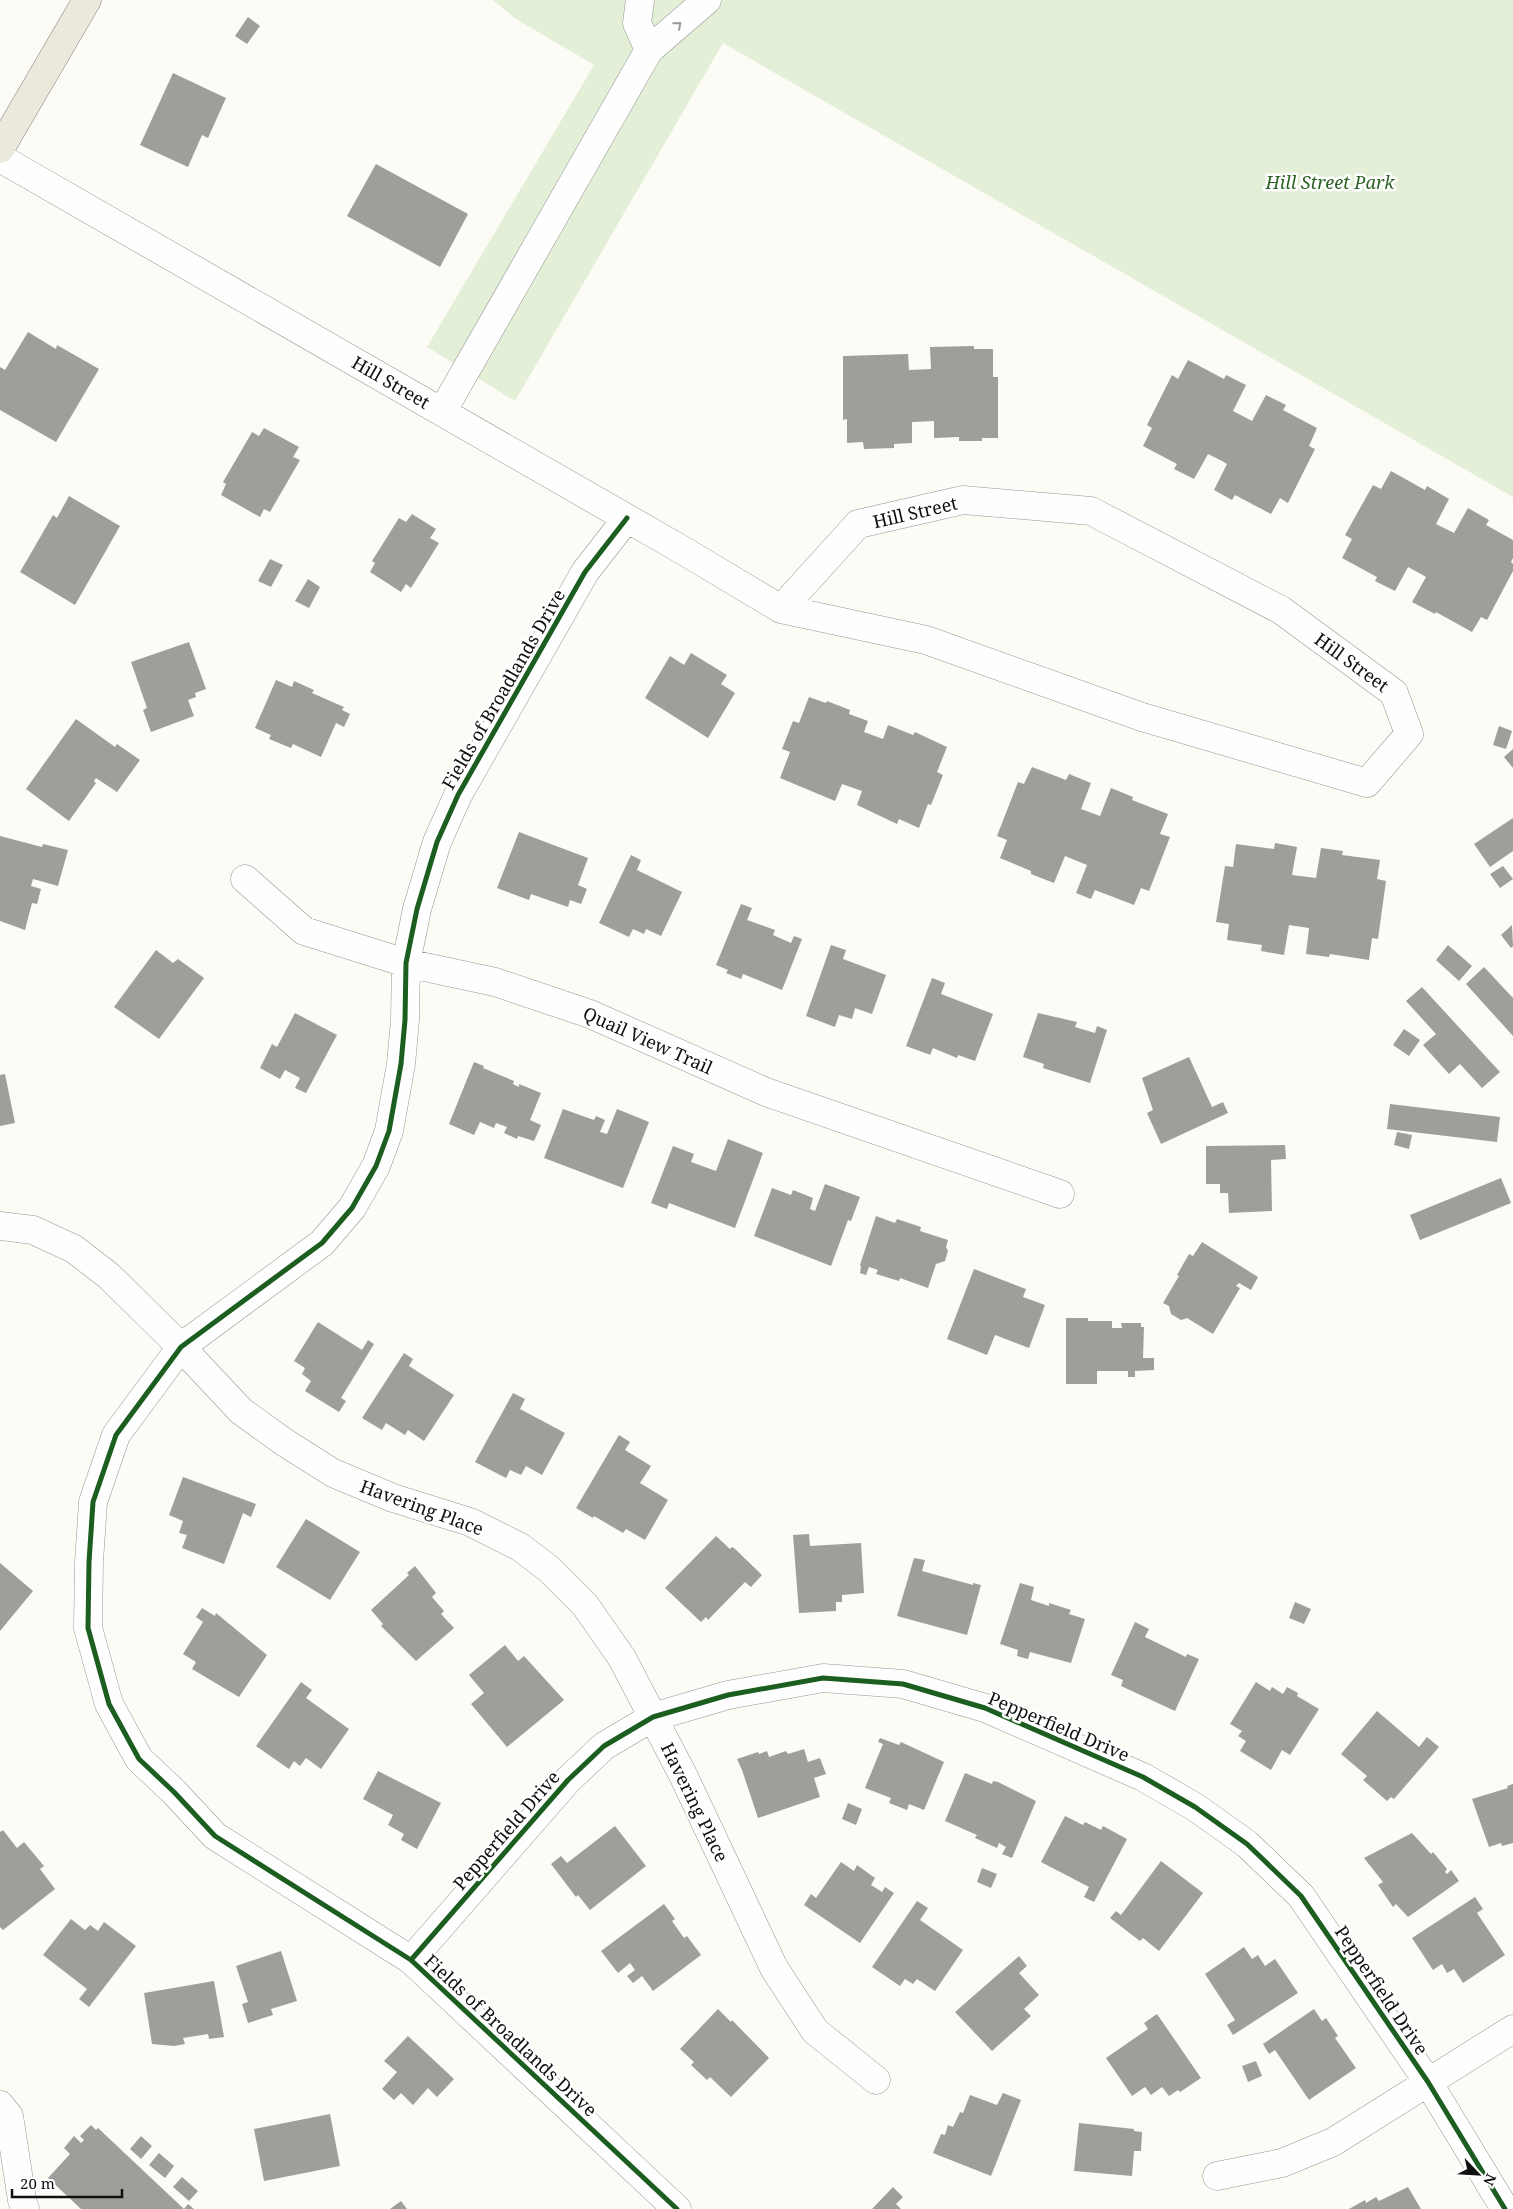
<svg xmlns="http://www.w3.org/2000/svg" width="1513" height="2209" font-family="'Noto Serif',serif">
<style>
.green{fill:#e4efd8}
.building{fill:#a09e9b}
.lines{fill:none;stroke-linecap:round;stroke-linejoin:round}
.minor-casing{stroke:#969694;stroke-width:29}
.major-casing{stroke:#848381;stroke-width:29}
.minor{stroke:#fffefe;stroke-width:28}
.major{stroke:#ebe8dc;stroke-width:28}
.cycleway-casing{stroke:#fff;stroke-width:8}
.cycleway{stroke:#1b5e20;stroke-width:5}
.oneway{stroke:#9f9f9f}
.labels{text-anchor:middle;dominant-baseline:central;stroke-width:5;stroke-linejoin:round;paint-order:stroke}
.park-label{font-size:18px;font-style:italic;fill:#2e6226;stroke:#fff}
.street-label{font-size:18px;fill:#101010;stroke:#fff}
</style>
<rect width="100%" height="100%" fill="#fcfbf6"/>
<path class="green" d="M493 0H1513V497L723 43 515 401 427 347 594 65 516 19Z"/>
<path class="building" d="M248 17 260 26 247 44 235 36Z
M173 73 226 98 208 138 202 135 188 167 140 145Z
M376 164 468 214 440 267 347 216Z
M28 332 56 349 57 345 99 369 56 442 0 410V367L5 370Z
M974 346V349H993V377H998V438H982V441H959V437L934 438V421L914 422H912V443L894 444V448L864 449 863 442 847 443V419L843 420V356L908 354 909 370 931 369 930 347Z
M1188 360 1224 379 1226 375 1246 385 1233 411 1252 421 1266 395 1286 405 1283 410 1317 428 1309 446 1315 449 1288 503 1280 498 1271 514 1235 495 1232 500 1214 490 1227 464 1220 460 1208 454 1194 479 1174 469 1177 464 1143 446 1152 428 1147 425 1172 375 1178 379Z
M264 428 299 447 293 457 300 460 270 512 264 509 260 517 221 495 226 484 223 482 251 434 252 432 259 436Z
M1391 471 1425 490 1427 486 1449 499 1436 524 1454 533 1468 508 1489 520 1486 525 1513 540V558L1511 562 1513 564V571L1487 620 1481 617 1472 632 1436 612 1435 614 1412 602 1426 577 1421 574 1408 567 1395 591 1375 581 1377 577 1342 558 1352 539 1345 535 1373 485 1381 489Z
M69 496 120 526 75 605 20 572 53 515 57 518Z
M412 514 436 529 430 538 439 543 411 588 406 584 401 592 370 572 375 563 372 561 399 518 406 522Z
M270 559 283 565 271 587 258 581Z
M308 579 320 587 309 608 295 601Z
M189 642 206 689 195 693 196 697 188 700 194 716 151 732 143 710 147 708 131 662Z
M691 653 727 675 721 684 735 693 708 738 645 698 670 656 684 665Z
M276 680 292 687 294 681 314 690 312 693 344 707 342 710 350 714 344 727 336 723 321 757 293 744 291 748 269 739 271 735 255 728Z
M809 697 826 703 827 701 850 710 849 714 868 721 864 732 883 739 888 725 913 735 915 732 947 747 937 772 943 775 931 805 928 804 919 828 899 819 897 824 857 805 862 791 842 784 835 801 780 778 790 752 782 749 793 721 799 723Z
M76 719 115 747 117 744 140 760 117 792 96 778 94 781 96 783 69 821 26 789Z
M1499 726 1512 731 1506 749 1493 745Z
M1513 749V768L1504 757Z
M1032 767 1066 780 1069 774 1091 783 1081 809 1100 816 1111 788 1133 797 1132 800 1168 814 1160 834 1170 837 1149 891 1141 888 1134 905 1095 890 1091 899 1076 893 1087 865 1065 856 1054 883 1031 874V871L1000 858 1007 840 997 836 1018 782 1024 784Z
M1513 818V851L1490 867 1474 844Z
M519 832 588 858 578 885 587 889 581 904 570 900 568 907 531 894 529 900 497 888Z
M0 836 42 847 43 844 68 850 58 886 33 879 31 886 41 889 37 904 32 903 25 930 0 921Z
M1275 843 1297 847 1292 875 1316 878 1321 848 1343 851 1342 855 1380 860 1377 879 1386 881 1378 939 1372 938 1369 960 1330 954 1329 957 1306 954 1309 928 1289 925 1284 955 1261 951 1262 945 1227 940 1229 924 1216 922 1225 866 1233 867 1236 844 1274 849Z
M631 855 641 860 637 870 682 892 661 936 646 929 644 934 633 929 629 937 599 923Z
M1503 866 1513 879 1500 888 1490 874Z
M741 904 752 908 747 920 775 930 773 935 791 943 794 936 802 939 782 990 743 974 741 979 726 973 728 970 716 965Z
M1512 925 1513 946 1511 948 1501 935Z
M831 945 846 950 843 959 886 975 872 1014 855 1008 852 1019 839 1015 835 1027 806 1016Z
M1448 945 1472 966 1459 981 1436 960Z
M156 950 173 963 178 959 204 978 159 1039 114 1007Z
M1484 967 1513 998V1036L1466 984Z
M932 978 945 983 941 994 993 1014 975 1061 958 1055 957 1058 933 1048 930 1055 928 1054 906 1046Z
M1422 987 1500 1072 1482 1088 1460 1064 1449 1074 1423 1045 1436 1034 1406 1001Z
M295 1013 337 1035 306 1093 295 1088 300 1078 285 1070 280 1079 260 1068 272 1044 277 1047Z
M1038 1013 1077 1022 1075 1027 1095 1033 1097 1026 1107 1030 1090 1083 1043 1068 1044 1064 1023 1057Z
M1404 1029 1420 1040 1409 1056 1393 1045Z
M1189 1057 1212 1107 1223 1102 1228 1113 1161 1144 1147 1113 1153 1110 1142 1078Z
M474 1062 484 1066 483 1068 514 1081 513 1084 519 1087V1084L541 1093 530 1120 541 1125 534 1141 518 1136 517 1139 504 1133 507 1127 496 1123 494 1128 480 1122 474 1135 449 1124Z
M5 1074 15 1123 0 1126V1075Z
M1390 1104 1500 1117 1497 1142 1387 1129Z
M563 1109 594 1120 596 1116 605 1120 600 1132 607 1134 617 1109 649 1122 623 1188 544 1158Z
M1397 1132 1412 1135 1409 1149 1394 1145Z
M728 1139 763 1153 735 1228 669 1203 667 1209 651 1203 673 1146 694 1154 691 1162 716 1171Z
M1285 1145 1286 1159 1271 1160 1272 1211 1229 1213 1228 1193H1220V1184H1206V1146Z
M1501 1178 1511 1203 1420 1240 1410 1215Z
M825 1184 860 1197 851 1221 848 1220 831 1266 754 1236 772 1188 791 1195 793 1190 813 1198 810 1209 815 1211Z
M876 1216 895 1223 897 1219 921 1227 920 1231 948 1240 946 1247 948 1251 945 1261 936 1264 928 1288 900 1278 899 1281 876 1274 878 1270 869 1267 866 1275 860 1273 861 1266 860 1265Z
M1202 1242 1258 1277 1251 1290 1239 1283 1236 1286 1240 1288 1213 1334 1187 1318 1181 1320 1171 1314 1169 1306 1163 1303 1179 1276 1177 1275 1189 1254 1193 1256Z
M974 1269 1026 1289 1023 1297 1045 1305 1029 1348 995 1335 987 1355 947 1339Z
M1066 1318H1088V1321H1112V1328H1122L1121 1323H1141V1327H1144L1143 1358H1154V1370L1135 1371V1377H1128V1371H1097V1384H1066Z
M318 1322 362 1350 368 1340 374 1344 341 1398 346 1401 339 1412 305 1391 311 1381 302 1374 305 1368 294 1361Z
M404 1353 413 1359 409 1366 454 1395 424 1441 408 1430 405 1435 386 1423 382 1430 362 1418Z
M513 1393 525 1399 520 1409 565 1433 542 1475 526 1466 521 1475 510 1470 506 1478 475 1462Z
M619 1435 630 1442 625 1450 651 1466 640 1483 668 1500 645 1540 626 1529 623 1533 594 1516 593 1518 576 1508Z
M183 1477 256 1504 251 1517 243 1513 224 1564 182 1548 187 1535 179 1533 183 1521 169 1515Z
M306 1519 360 1552 330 1600 276 1567Z
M809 1534 810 1546 861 1543 864 1593 842 1595V1602H836V1611L799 1613 793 1535Z
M716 1536 730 1549 732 1547 734 1548 762 1575 751 1587 745 1582 708 1620 706 1617 701 1622 665 1588Z
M914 1558 925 1560 922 1571 973 1585V1583L981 1585 967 1635 897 1616Z
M0 1563 33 1591 0 1631Z
M415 1566 436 1593 432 1597 444 1611 441 1614 454 1628 416 1661 381 1626 383 1624 371 1610 409 1575 407 1573Z
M1020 1583 1034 1587 1031 1600 1049 1606V1603L1071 1610 1069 1614 1085 1619 1071 1663 1030 1652 1028 1659 1017 1656 1018 1650 1000 1644Z
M1295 1602 1311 1609 1304 1624 1289 1618Z
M202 1608 215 1616 216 1613 267 1655 239 1697 192 1669 196 1662 183 1654 203 1622 196 1617Z
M1135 1622 1149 1629 1145 1637 1186 1657 1187 1654 1199 1659 1175 1711 1121 1686 1123 1680 1111 1675Z
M505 1645 518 1661 524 1656 564 1700 507 1747 471 1704 484 1693 469 1675Z
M301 1682 312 1690 306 1698 349 1729 321 1769 306 1758 300 1766 294 1761 289 1769 256 1746Z
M1256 1682 1270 1691 1272 1687 1283 1694 1287 1687 1298 1693 1297 1696 1319 1709 1290 1755 1282 1750 1271 1770 1240 1751 1246 1741 1238 1736 1242 1731 1230 1724Z
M1377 1711 1419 1747 1427 1737 1439 1747 1394 1799 1391 1797 1387 1801 1363 1780 1367 1776 1341 1754Z
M880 1738 899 1745 901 1742 944 1762 924 1810 909 1804 907 1810 889 1803 891 1798 865 1788 883 1744 878 1742Z
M804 1749 808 1762 820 1758 826 1774 814 1778 820 1797 758 1818 742 1770 737 1759 758 1752 759 1754 767 1751 769 1757 786 1751 788 1754Z
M378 1771 441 1803 417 1849 401 1840 404 1834 388 1825 393 1815 363 1799Z
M965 1773 992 1784 993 1781 998 1782 1036 1801 1012 1858 1002 1854 1006 1847 999 1843 997 1848 975 1838 977 1835 945 1821Z
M1513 1784V1843L1502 1846 1501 1843 1489 1847 1472 1799 1508 1788 1507 1786Z
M848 1803 862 1809 856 1825 842 1819Z
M1065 1816 1083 1825 1085 1822 1101 1830 1103 1826 1127 1839 1094 1902 1084 1897 1089 1887 1041 1862Z
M615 1826 646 1866 590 1910 578 1895 576 1897 551 1864 561 1856 567 1863Z
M3 1830 17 1848 24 1842 44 1866 40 1869 55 1889 3 1930 0 1927V1832Z
M1412 1833 1431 1854 1433 1852 1447 1869 1445 1872 1447 1874 1451 1870 1459 1881 1408 1917 1396 1904 1393 1907 1378 1885 1383 1882 1364 1858Z
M1161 1861 1203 1893 1159 1951 1143 1938 1140 1941 1110 1918 1116 1911 1121 1915Z
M841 1862 854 1871 857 1865 875 1878 871 1885 882 1892 885 1887 894 1893 860 1943 804 1905 811 1894 816 1898Z
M982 1868 997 1874 991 1888 977 1882Z
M1475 1897 1483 1909 1477 1913 1505 1955 1463 1983 1454 1969 1447 1973 1442 1964 1433 1970 1412 1938Z
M917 1901 928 1908 920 1920 963 1950 935 1991 917 1979 913 1984 905 1979 900 1986 872 1967Z
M664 1904 675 1919 672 1921 684 1938 687 1936 701 1955 653 1991 642 1976 633 1983 627 1976 635 1970 630 1963 618 1973 601 1951Z
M71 1919 85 1930 90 1925 98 1931 104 1922 136 1946 89 2007 79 1999 87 1989 43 1955Z
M1244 1947 1252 1959 1258 1955 1265 1966 1275 1959 1298 1993 1233 2035 1227 2025 1235 2020 1205 1974Z
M281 1951 297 2001 271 2009 273 2015 248 2023 242 2004 248 2002 236 1966Z
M1019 1956 1027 1966 1019 1973 1039 1995 1024 2009 1031 2016 992 2051 955 2012Z
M214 1981 224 2037 209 2039 208 2034 183 2038 185 2044 174 2046 152 2044 144 1993Z
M718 2009 731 2022 732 2020 769 2058 731 2097 710 2077 707 2080 691 2065 694 2062 680 2049Z
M1314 2009 1322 2021 1326 2018 1338 2036 1335 2038 1356 2068 1309 2100 1275 2050 1269 2054 1263 2044Z
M1157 2014 1201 2078 1180 2092 1178 2090 1169 2096 1162 2087 1151 2095 1145 2087 1132 2096 1106 2058 1148 2029 1144 2023Z
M408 2036 454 2079 437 2097 428 2088 413 2105 401 2093 394 2100 382 2089 397 2072 384 2061Z
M1256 2061 1262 2076 1248 2082 1242 2066Z
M1003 2093 1021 2100 991 2176 933 2153 941 2134 945 2135 948 2125 953 2127 960 2112 963 2113 970 2095 997 2105Z
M330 2114 340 2166 264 2181 254 2129Z
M1079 2123 1134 2129V2131L1142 2132 1141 2151H1134L1132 2176 1074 2171Z
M91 2125 96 2130 98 2128 184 2209 188 2204 194 2209H81L48 2178 70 2154 64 2148 74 2136 81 2143 84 2140 80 2136Z
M141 2136 152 2146 141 2159 130 2149Z
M159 2153 174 2166 165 2178 149 2165Z
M182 2177 198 2191 189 2201 173 2187Z
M893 2187 903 2197 896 2204 901 2209H872Z
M1408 2187 1421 2209H1349L1365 2200 1366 2203 1376 2197 1379 2201Z
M401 2201 407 2209H390Z"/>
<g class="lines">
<defs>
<path id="minor" d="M640 0 637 23 649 50
M0 158 684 551 781 609
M442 412 649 50 707 0
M963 500 1091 511 1281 610 1394 693 1409 734 1367 783 1142 717 926 640 781 609 858 524Z
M627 518 585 572 458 795 437 842 417 909 406 963 405 1020 401 1064 389 1131 376 1166 352 1208 322 1243 181 1347 116 1435 93 1502 89 1562 88 1628 109 1704 139 1759 174 1792 215 1836 411 1960 677 2209
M245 879 304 931 406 963 495 982 590 1014 766 1092 1060 1194
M0 1226 33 1230 74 1249 109 1276 181 1347 241 1411 284 1442 333 1473 393 1498 470 1522 520 1547 549 1569 585 1605 622 1658 684 1777 774 1968 815 2031 876 2080
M411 1960 568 1780 604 1746 653 1717 728 1695 823 1678 903 1684 985 1708 1143 1777 1195 1807 1247 1844 1301 1896 1428 2082 1505 2209
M0 2105 9 2116 22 2200 25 2209
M1217 2176 1282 2163 1333 2142 1513 2029"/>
<path id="major" d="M0 149 87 0"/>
</defs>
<use href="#minor" class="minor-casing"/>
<use href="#major" class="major-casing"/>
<use href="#minor" class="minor"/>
<use href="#major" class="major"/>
<defs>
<path id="cycleway" d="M627 518 585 572 458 795 437 842 417 909 406 963 405 1020 401 1064 389 1131 376 1166 352 1208 322 1243 181 1347 116 1435 93 1502 89 1562 88 1628 109 1704 139 1759 174 1792 215 1836 411 1960 677 2209
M411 1960 568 1780 604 1746 653 1717 728 1695 823 1678 903 1684 985 1708 1143 1777 1195 1807 1247 1844 1301 1896 1428 2082 1505 2209"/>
</defs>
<use href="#cycleway" class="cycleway-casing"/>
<use href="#cycleway" class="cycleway"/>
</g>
<defs><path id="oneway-chevron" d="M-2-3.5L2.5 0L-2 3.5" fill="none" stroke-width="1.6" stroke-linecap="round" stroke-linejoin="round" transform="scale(1.25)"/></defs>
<use class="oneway" href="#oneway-chevron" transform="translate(678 25) rotate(-41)"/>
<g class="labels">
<g class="park-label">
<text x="1330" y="182">Hill Street Park</text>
</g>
<g class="street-label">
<text transform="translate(391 382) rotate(30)">Hill Street</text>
<text transform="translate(915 512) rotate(-13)">Hill Street</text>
<text transform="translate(1352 662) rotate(36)">Hill Street</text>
<text transform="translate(503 689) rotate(-60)">Fields of Broadlands Drive</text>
<text transform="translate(648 1040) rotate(24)">Quail View Trail</text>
<text transform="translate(422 1507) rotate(20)">Havering Place</text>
<text transform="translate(1059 1726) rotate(23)">Pepperfield Drive</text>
<text transform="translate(695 1802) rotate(64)">Havering Place</text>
<text transform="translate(506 1830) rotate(-49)">Pepperfield Drive</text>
<text transform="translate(1382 1990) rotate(56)">Pepperfield Drive</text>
<text transform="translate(511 2035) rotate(43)">Fields of Broadlands Drive</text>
</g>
</g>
<g transform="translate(1478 2174) rotate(115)" stroke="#ffffff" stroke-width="4" paint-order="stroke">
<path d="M0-4L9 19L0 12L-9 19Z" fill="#101010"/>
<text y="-8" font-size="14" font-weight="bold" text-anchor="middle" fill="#101010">N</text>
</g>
<path d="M12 2189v8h110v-8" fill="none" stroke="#101010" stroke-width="2.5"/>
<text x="20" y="2189" font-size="15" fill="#101010" stroke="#ffffff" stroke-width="4" paint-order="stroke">20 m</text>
</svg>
